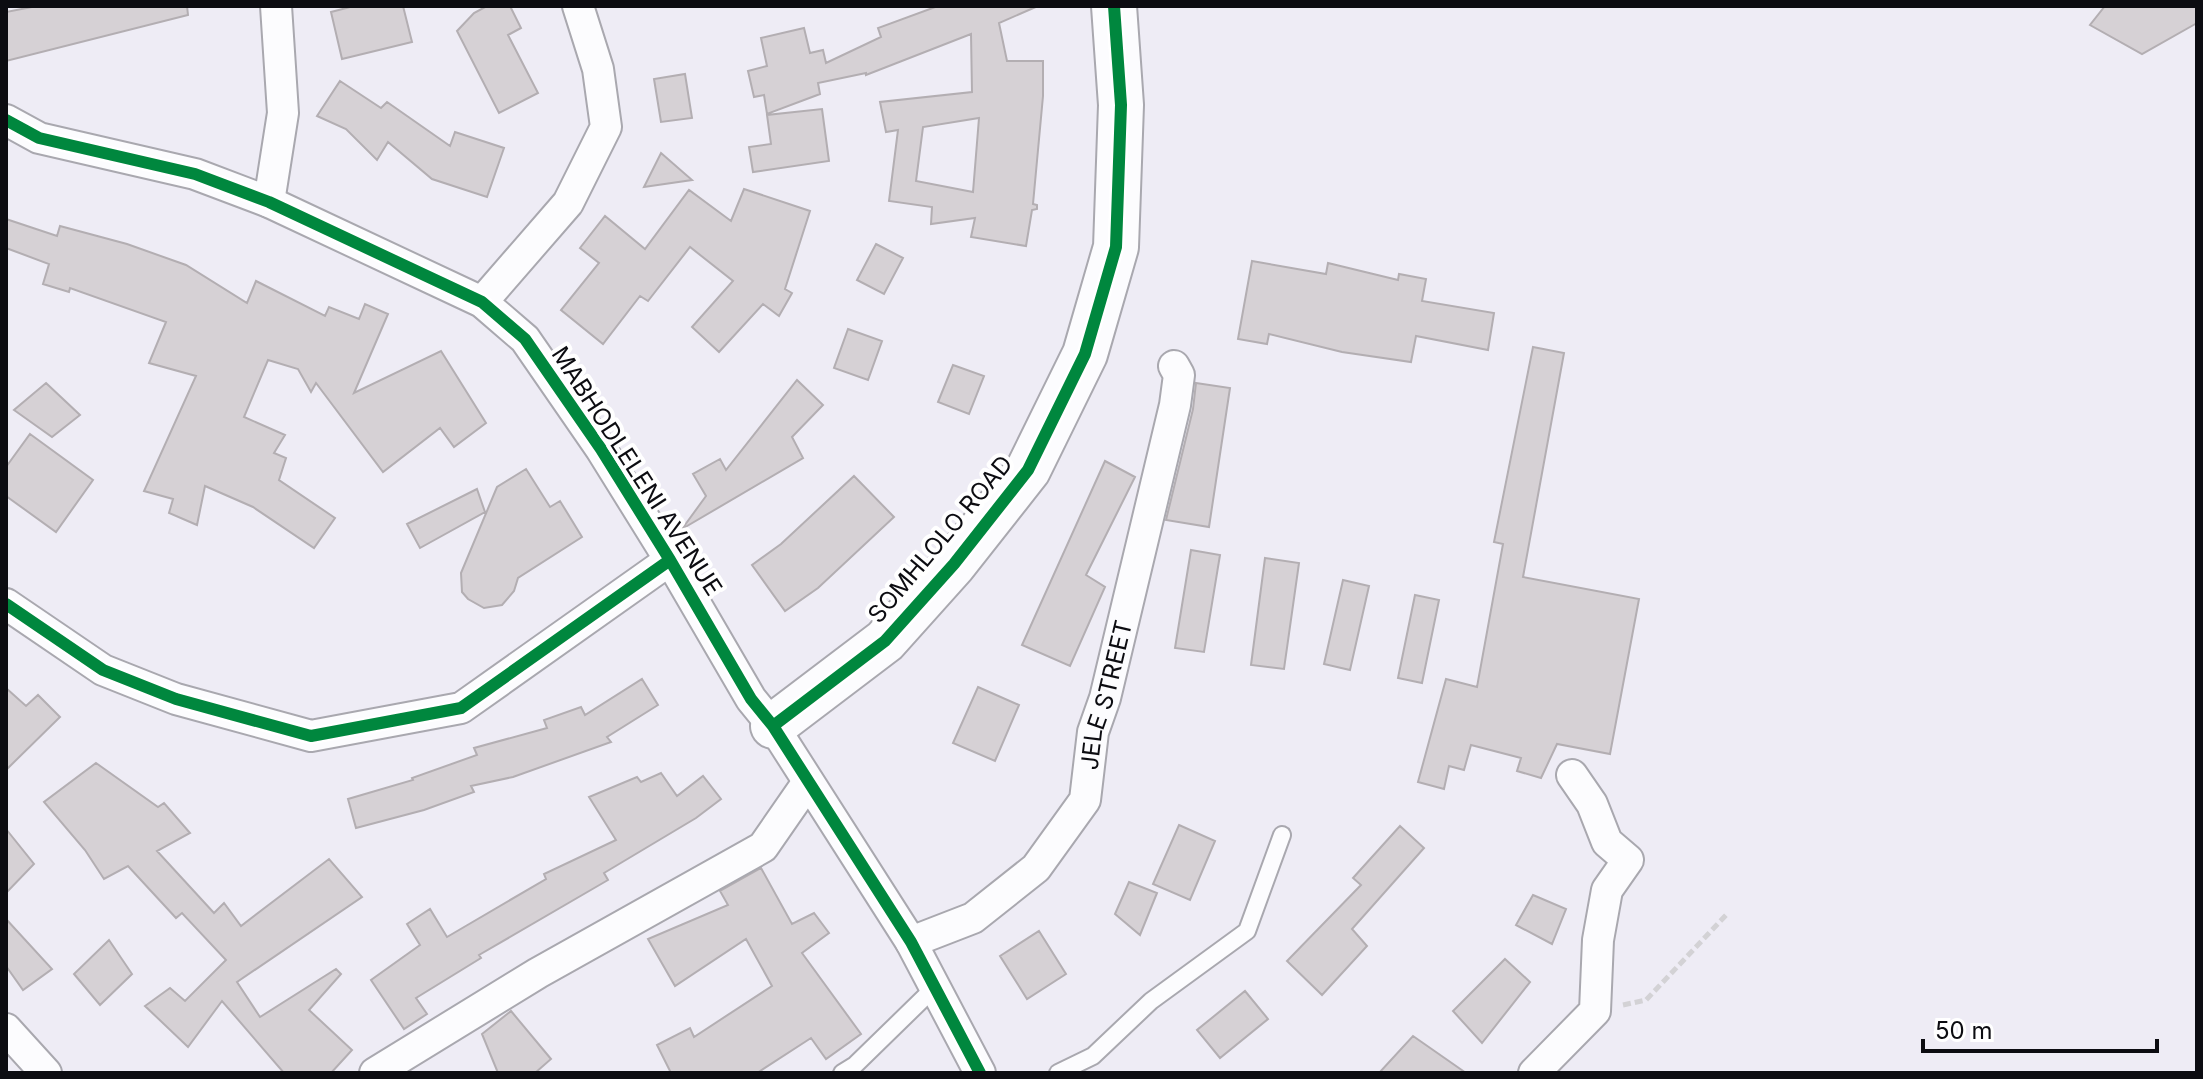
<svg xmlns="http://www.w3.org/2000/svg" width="2203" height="1079" font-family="Inter,sans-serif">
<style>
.building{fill:#d6d1d5;stroke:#b3aeb2;stroke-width:2;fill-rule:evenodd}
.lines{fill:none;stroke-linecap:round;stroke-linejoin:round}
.lane-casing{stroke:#a9a8af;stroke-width:20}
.street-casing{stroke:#a9a8af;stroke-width:34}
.secondary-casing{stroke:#a9a8af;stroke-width:48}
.path{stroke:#d3d2d5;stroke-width:5;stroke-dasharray:8 4;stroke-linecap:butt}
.lane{stroke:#fcfcfe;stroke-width:16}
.street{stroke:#fcfcfe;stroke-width:30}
.secondary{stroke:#fcfcfe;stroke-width:44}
.cycleway-casing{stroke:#fff;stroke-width:17}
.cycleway{stroke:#00873e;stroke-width:12}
.labels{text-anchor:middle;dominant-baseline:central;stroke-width:8;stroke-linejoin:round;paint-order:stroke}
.street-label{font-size:24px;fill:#0c0c11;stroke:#fff}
</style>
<rect width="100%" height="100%" fill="#eeecf5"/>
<path class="building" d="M37 6H187L188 15 6 61V12Z
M354 6H403L412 42 342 59 331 12Z
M487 6H510L521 28 508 35 538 93 499 113 457 31 474 13Z
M938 6H1038L999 23 1007 61H1043V96L1033 204 1037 205V209L1032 210 1026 246 971 237 975 218 931 224 932 207 889 201 898 130 886 132 880 102 972 92 971 34 866 75V73L818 83 820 94 767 114 764 95 754 97 748 71 767 66 761 38 804 28 810 53 823 50 826 63 881 37 878 28ZM979 118 973 192 916 181 923 127Z
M2105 6H2197V23L2142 54 2090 25Z
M685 74 692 118 661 122 654 79Z
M340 81 381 108 387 102 450 146 455 132 504 148 487 197 432 179 388 142 377 160 346 129 317 116Z
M822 109 829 161 753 172 749 147 771 144 767 115Z
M661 153 692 180 644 187Z
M744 189 810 211 785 289 792 293 779 316 763 304 719 352 692 327 733 281 690 247 648 301 640 296 603 344 561 310 599 263 580 248 605 216 645 249 689 190 731 221Z
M6 219 57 236 60 226 127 244 186 265 247 303 256 281 325 316 329 307 359 319 365 304 388 314 354 393 441 351 486 423 454 447 440 428 383 472 316 383 311 392 298 369 268 360 244 417 285 435 274 453 286 458 279 480 335 518 314 548 253 507 205 486 197 525 169 513 173 499 144 491 196 376 149 363 166 322 70 288 69 292 43 284 49 264 6 248Z
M876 244 903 258 884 294 857 280Z
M1252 261 1326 274 1328 263 1398 280 1399 274 1426 279 1422 301 1494 313 1488 350 1416 336 1411 362 1342 352 1269 334 1267 344 1238 339Z
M848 329 882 341 868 380 834 368Z
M1533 347 1564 353 1523 577 1639 599 1610 754 1557 744 1541 778 1517 771 1521 758 1471 745 1464 770 1449 766 1444 789 1418 782 1446 679 1477 687 1503 544 1494 542Z
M953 365 984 376 969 414 938 402Z
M797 380 823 405 792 437 803 458 682 529 706 496 693 474 720 459 726 470Z
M46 383 80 415 52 437 14 410Z
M1196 383 1230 388 1209 527 1166 520 1193 409Z
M30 434 93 480 56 532 6 496V467Z
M1105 461 1135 477 1086 575 1105 587 1070 666 1022 645Z
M526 469 550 507 560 501 582 537 518 578 514 591 502 605 484 608 468 599 462 592 461 573 497 487Z
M854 476 894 517 818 588 785 611 752 565 781 544Z
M477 489 485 512 420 548 407 524Z
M1191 550 1220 555 1204 652 1175 648Z
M1265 558 1299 563 1284 669 1251 665Z
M1343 580 1369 586 1350 670 1324 664Z
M1415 595 1439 600 1422 683 1398 678Z
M642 679 658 705 607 737 611 742 513 777 471 786 474 792 424 810 356 828 348 799 413 780 412 778 477 755 474 748 547 728 544 720 581 707 585 715Z
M978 687 1019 705 995 761 953 743Z
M6 688 26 706 38 695 60 717 6 770Z
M96 763 158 807 164 803 190 833 157 851 214 913 224 903 241 926 329 859 362 897 237 982 260 1017 336 969 341 974 309 1010 352 1050 331 1073H284L222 1001 188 1047 145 1006 170 988 185 1001 226 960 182 913 176 918 128 866 104 879 85 850 44 802Z
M661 773 677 796 703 776 721 799 696 818 604 873 608 880 479 955 481 958 416 998 427 1014 404 1029 371 980 420 945 407 924 430 909 447 937 546 879 544 874 616 840 589 797 637 777 641 782Z
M1179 825 1215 841 1190 900 1153 884Z
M1400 826 1424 848 1352 929 1367 946 1322 995 1287 961 1361 885 1353 878Z
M6 829 34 864 6 893Z
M761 868 792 924 814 913 829 933 802 953 861 1034 826 1059 811 1038 757 1073H671L657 1045 690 1028 694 1037 772 986 746 939 675 986 648 939 728 905 720 891Z
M1129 882 1157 893 1140 935 1115 914Z
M1533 895 1566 909 1552 944 1516 925Z
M6 919 52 969 23 990 6 966Z
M1039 931 1066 974 1027 999 1000 956Z
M109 940 132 974 100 1005 74 974Z
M1505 959 1530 982 1482 1043 1453 1011Z
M1245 991 1268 1019 1220 1058 1197 1030Z
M511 1011 551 1059 535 1073H498L482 1034Z
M1413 1036 1466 1073H1379Z"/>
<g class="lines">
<defs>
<path id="lane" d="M842 1073 855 1065 935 987
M1058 1073 1093 1056 1151 1001 1247 931 1282 835"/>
<g id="street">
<path d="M6 120 39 138 195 174 269 202 482 302 525 339 601 449 670 560 751 699 773 726 911 942 980 1073"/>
<path d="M269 202 283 113 276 6"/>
<path d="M482 302 568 203 606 127 598 69 578 6"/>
<path d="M6 604 103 670 176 699 311 736 461 708 670 560"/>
<path id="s1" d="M911 942 973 918 1036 868 1085 800 1093 732 1105 698 1175 405 1179 375 1174 366"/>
<path d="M6 1029 46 1073"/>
<path d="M375 1073 538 973 763 847 808 782"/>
<path d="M1534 1073 1595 1011 1598 940 1607 890 1628 860 1607 842 1592 804 1572 775"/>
</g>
<path id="secondary" d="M773 726 885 641 954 564 1028 470 1085 354 1116 247 1121 105 1114 6"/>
</defs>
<use href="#lane" class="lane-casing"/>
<use href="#street" class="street-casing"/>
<use href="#secondary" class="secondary-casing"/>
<path class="path" d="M1623 1005 1646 1000 1728 913"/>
<use href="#lane" class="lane"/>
<use href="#street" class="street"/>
<use href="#secondary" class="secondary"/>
<defs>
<path id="cycleway" d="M6 120 39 138 195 174 269 202 482 302 525 339 601 449 670 560 751 699 773 726 911 942 980 1073
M6 604 103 670 176 699 311 736 461 708 670 560
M773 726 885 641 954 564 1028 470 1085 354 1116 247 1121 105 1114 6"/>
</defs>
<use href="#cycleway" class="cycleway-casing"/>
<use href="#cycleway" class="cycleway"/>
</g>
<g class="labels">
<g class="street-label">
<text transform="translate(637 471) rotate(57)">MABHODLELENI AVENUE</text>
<text transform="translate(940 539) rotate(-50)">SOMHLOLO ROAD</text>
<text stroke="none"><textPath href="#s1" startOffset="338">JELE STREET</textPath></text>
</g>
</g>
<rect width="2203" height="1079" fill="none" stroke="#0c0c11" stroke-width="16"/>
<path d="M1923 1039v12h234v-12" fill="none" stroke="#0c0c11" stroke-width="4"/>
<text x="1935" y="1039" font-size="24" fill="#0c0c11" stroke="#ffffff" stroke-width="6" paint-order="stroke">50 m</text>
</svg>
